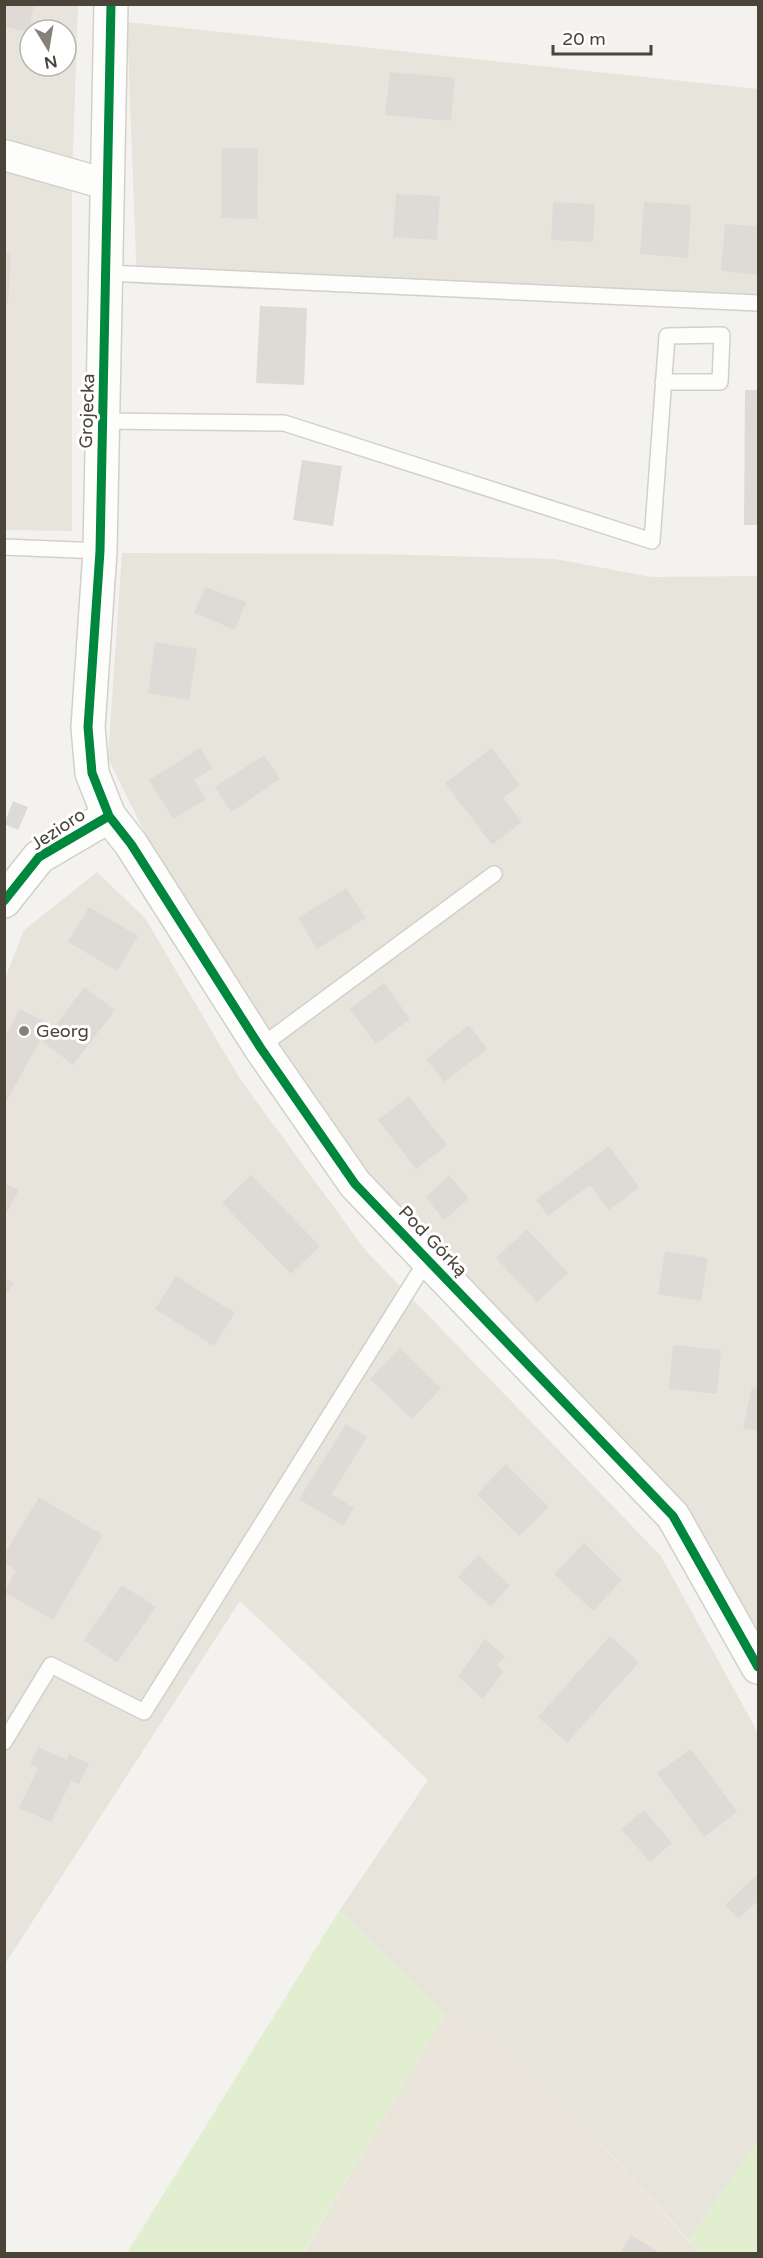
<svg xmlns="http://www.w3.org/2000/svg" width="763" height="2258" font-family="'Varela Round',sans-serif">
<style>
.residential{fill:#e7e4dc;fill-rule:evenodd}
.education{fill:#eae5da}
.green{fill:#e1eecf}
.building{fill:#dedbd6}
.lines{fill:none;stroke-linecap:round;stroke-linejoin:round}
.service-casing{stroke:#d2d0cb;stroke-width:18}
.minor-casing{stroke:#d2d0cb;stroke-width:33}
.tertiary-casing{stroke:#d2d0cb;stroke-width:36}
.service{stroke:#fdfdfc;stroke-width:15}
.minor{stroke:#fdfdfc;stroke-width:30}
.tertiary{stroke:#fdfdfc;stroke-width:33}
.cycleway-casing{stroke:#fff;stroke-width:13}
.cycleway{stroke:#00873e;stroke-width:9}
.poi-dot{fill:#868178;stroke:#fff;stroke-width:2}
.labels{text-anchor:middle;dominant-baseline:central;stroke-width:6;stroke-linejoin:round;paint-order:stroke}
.street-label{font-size:18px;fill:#4b4439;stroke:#fff}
.poi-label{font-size:18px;fill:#4b4439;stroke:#fff;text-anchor:start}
</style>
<rect width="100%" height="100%" fill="#f4f2ee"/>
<path class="residential" d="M5 5H78L72 179V531L5 530ZM30 30H66V66H30Z
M127 22 758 89V310L137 284Z
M122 553 378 554 555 559 652 577 758 576V1630L660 1479 367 1178 175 895 108 758Z
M97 872 145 918 240 1079 366 1251 661 1556 758 1733V2140L689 2240 518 2053 445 2014 339 1911 428 1780 240 1601 5 1964 4 981 24 930Z"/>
<path class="education" d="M445 2014 518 2053 700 2253 303 2254Z"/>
<path class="green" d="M339 1911 445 2014 303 2253H127Z
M758 2140V2253H700L689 2240Z"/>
<path class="building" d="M5 4H34L29 32 5 27Z
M390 72 455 78 451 121 385 115Z
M222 148H258L257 219 221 218Z
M396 194 440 196 437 240 393 237Z
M553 202 595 204 593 242 551 240Z
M644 202 691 205 688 258 640 254Z
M725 224 758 226V275L721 271Z
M4 253H11L8 304H4Z
M260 306 307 308 304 385 256 383Z
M745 390H758V525H744Z
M302 460 342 466 333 526 293 520Z
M205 587 246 602 235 630 194 613Z
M155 642 197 649 189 700 148 693Z
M200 748 213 768 194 780 206 799 173 819 149 780Z
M492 748 520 785 503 798 522 822 492 845 445 783Z
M264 755 280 779 231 812 215 787Z
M13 801 28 807 18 830 4 824Z
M346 888 366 918 317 949 298 918Z
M89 907 138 936 117 971 68 942Z
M384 983 410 1019 376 1044 349 1009Z
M84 987 115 1010 73 1065 43 1042Z
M20 1009 49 1024 4 1106V1038Z
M469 1025 487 1049 444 1082 426 1059Z
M409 1096 447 1145 416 1169 378 1120Z
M609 1146 639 1187 609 1210 590 1185 548 1216 536 1200Z
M251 1175 320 1246 291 1274 222 1203Z
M449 1175 469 1198 444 1221 426 1197Z
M4 1183 19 1190 4 1217Z
M527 1229 568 1273 537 1302 496 1258Z
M665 1251 708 1258 701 1301 658 1294Z
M176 1276 235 1313 214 1346 155 1309Z
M4 1277 14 1283 4 1297Z
M673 1345 721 1350 717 1394 669 1389Z
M400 1348 441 1388 412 1419 370 1379Z
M752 1387 758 1388V1431L743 1428Z
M346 1424 367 1437 332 1494 354 1508 343 1526 299 1499Z
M506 1464 549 1507 519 1536 477 1494Z
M39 1497 103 1535 53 1620 4 1592 16 1570 4 1563V1555Z
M584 1543 622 1580 593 1611 554 1574Z
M478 1555 510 1585 491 1607 458 1577Z
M122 1585 156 1607 117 1663 84 1640Z
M610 1636 639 1662 567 1743 538 1717Z
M485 1639 505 1657 497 1665 503 1672 483 1699 458 1676Z
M38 1747 67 1760 69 1754 89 1764 79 1784 71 1781 51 1822 19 1808 38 1768 30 1764Z
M691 1749 737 1812 704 1837 657 1773Z
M644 1810 672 1843 650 1862 621 1829Z
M758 1874V1901L738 1919 725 1905Z
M631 2235 662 2254H620Z"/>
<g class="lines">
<defs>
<path id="service" d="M107 273 758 303
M103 421 284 423 652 541 667 336 722 335 720 382H663
M4 547 100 551
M260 1047 494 874
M4 1742 51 1665 144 1712 427 1260"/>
<path id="minor" d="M4 155 106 184"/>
<path id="tertiary" d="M111 4 100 551 88 727 92 773 109 816 131 844 260 1047 355 1184 673 1516 758 1667
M4 901 39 857 109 816"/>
</defs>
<use href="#service" class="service-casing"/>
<use href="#minor" class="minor-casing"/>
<use href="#tertiary" class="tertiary-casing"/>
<use href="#service" class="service"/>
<use href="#minor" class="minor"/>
<use href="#tertiary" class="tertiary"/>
<defs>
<path id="cycleway" d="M111 4 100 551 88 727 92 773 109 816 131 844 260 1047 355 1184 673 1516 758 1667
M4 901 39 857 109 816"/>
</defs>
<use href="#cycleway" class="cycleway-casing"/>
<use href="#cycleway" class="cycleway"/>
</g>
<circle class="poi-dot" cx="24" cy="1031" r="6"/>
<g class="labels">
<g class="street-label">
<text transform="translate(87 411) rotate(-88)">Grojecka</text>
<text transform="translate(58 829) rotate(-33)">Jezioro</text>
<text transform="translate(433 1241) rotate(46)">Pod Górką</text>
</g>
<g class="poi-label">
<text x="36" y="1031">Georg</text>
</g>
</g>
<rect width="763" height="2258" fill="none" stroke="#4b4439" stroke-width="12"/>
<g transform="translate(48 48) rotate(169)"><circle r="28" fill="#ffffff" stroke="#b7b4b0" stroke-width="1.5"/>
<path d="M0-4.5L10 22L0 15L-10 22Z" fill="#868178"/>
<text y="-9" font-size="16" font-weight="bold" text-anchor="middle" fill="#4b4439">N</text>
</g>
<path d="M553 45v9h98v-9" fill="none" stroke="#4b4439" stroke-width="3"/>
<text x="562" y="45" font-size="18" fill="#4b4439" stroke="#ffffff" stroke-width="4.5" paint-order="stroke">20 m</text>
</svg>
